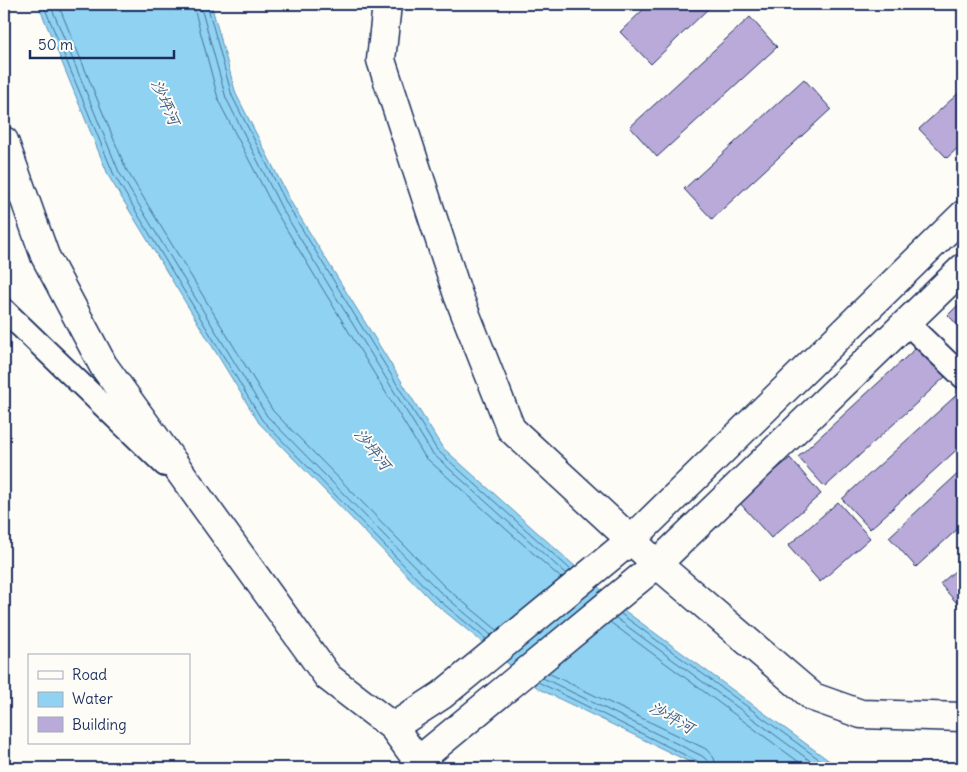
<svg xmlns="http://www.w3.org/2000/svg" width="967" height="772" font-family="Delius,'LXGW WenKai TC',sans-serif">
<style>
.water{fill:#8fd2f1;stroke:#6191b6}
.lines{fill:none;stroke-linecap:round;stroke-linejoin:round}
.shore{stroke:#497099;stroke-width:1}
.building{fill:#baaada;stroke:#1b2f5e}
.minor-casing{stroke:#1b2f5e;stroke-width:26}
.tertiary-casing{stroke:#1b2f5e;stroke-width:31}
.minor{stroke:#fdfcf7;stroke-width:22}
.tertiary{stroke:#fdfcf7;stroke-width:28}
.labels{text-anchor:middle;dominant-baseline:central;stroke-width:4;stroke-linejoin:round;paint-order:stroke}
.water-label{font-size:16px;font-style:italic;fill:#385883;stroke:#fdfcf7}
</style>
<rect width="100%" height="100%" fill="#fdfcf7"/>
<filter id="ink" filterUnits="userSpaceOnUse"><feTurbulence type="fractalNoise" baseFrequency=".02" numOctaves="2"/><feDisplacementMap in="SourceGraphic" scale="10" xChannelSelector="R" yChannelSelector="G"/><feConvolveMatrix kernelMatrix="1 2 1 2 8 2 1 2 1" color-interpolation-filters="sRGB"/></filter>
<g filter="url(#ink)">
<path class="water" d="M38 4H211L236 94 292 204 442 447 625 611 839 768H702L539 689 432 601 259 423 109 177Z"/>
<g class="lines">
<path class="shore" d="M43 4 114 175 262 420 435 597 486 639
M50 4 119 172 267 416 440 592 491 635
M58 4 126 169 273 411 445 587 497 630
M193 4 219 102 276 212 425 457 561 578
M200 4 226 98 282 209 432 453 566 574
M207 4 232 96 288 206 437 450 571 570
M621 614 831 768
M616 618 820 768
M610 622 807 768
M548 673 706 749 714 758 716 768
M543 678 702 756 708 761 709 768
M538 682 699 762 703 768"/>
</g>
<path class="building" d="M649 4H713L651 64 620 32Z
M750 17 777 47 657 157 630 127Z
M804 79 831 109 712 219 684 189Z
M963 89V143L947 158 919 129Z
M963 300V331L948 315Z
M917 347 945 377 825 487 798 457Z
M962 390 963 444 870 529 842 499Z
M790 458 821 494 771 538 739 502Z
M963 469V524L916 567 889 537Z
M838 502 870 538 820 582 788 546Z
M963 564V610L940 584Z"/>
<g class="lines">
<defs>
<path id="minor" d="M4 310 165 465
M906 322 963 377"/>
<path id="tertiary" d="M387 4 381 60 458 295 511 429 657 564 813 697 861 714 963 717
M4 141 45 256 103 365 328 677 393 727 418 761
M393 727 442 695 631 540 963 215
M416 768 418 761 657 564 963 268"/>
</defs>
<use href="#minor" class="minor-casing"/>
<use href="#tertiary" class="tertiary-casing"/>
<use href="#minor" class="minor"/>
<use href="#tertiary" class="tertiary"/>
</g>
</g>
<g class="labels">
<g class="water-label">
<text transform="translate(166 102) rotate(66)">沙坪河</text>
<text transform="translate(373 449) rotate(51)">沙坪河</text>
<text transform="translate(672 717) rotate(29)">沙坪河</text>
</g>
</g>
<rect width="967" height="772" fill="none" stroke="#fdfcf7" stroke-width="20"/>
<rect x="10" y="10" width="947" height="752" fill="none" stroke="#1b2f5e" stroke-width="2" filter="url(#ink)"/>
<rect x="28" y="654" width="162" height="90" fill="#fdfcf7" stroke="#a3aaba"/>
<rect x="38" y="671" width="25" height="8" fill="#fdfcf7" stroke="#a3aaba"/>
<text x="72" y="680" font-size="15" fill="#1b2f5e">Road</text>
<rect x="38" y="692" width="25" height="15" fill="#8fd2f1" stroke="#a3aaba"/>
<text x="72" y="704" font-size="15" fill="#1b2f5e">Water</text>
<rect x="38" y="717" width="25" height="15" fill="#baaada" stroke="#a3aaba"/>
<text x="72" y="730" font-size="15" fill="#1b2f5e">Building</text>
<path d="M30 50v8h144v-8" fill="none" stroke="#1b2f5e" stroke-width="2.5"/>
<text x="38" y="50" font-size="15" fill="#1b2f5e" stroke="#fdfcf7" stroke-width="4" paint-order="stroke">50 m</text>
</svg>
